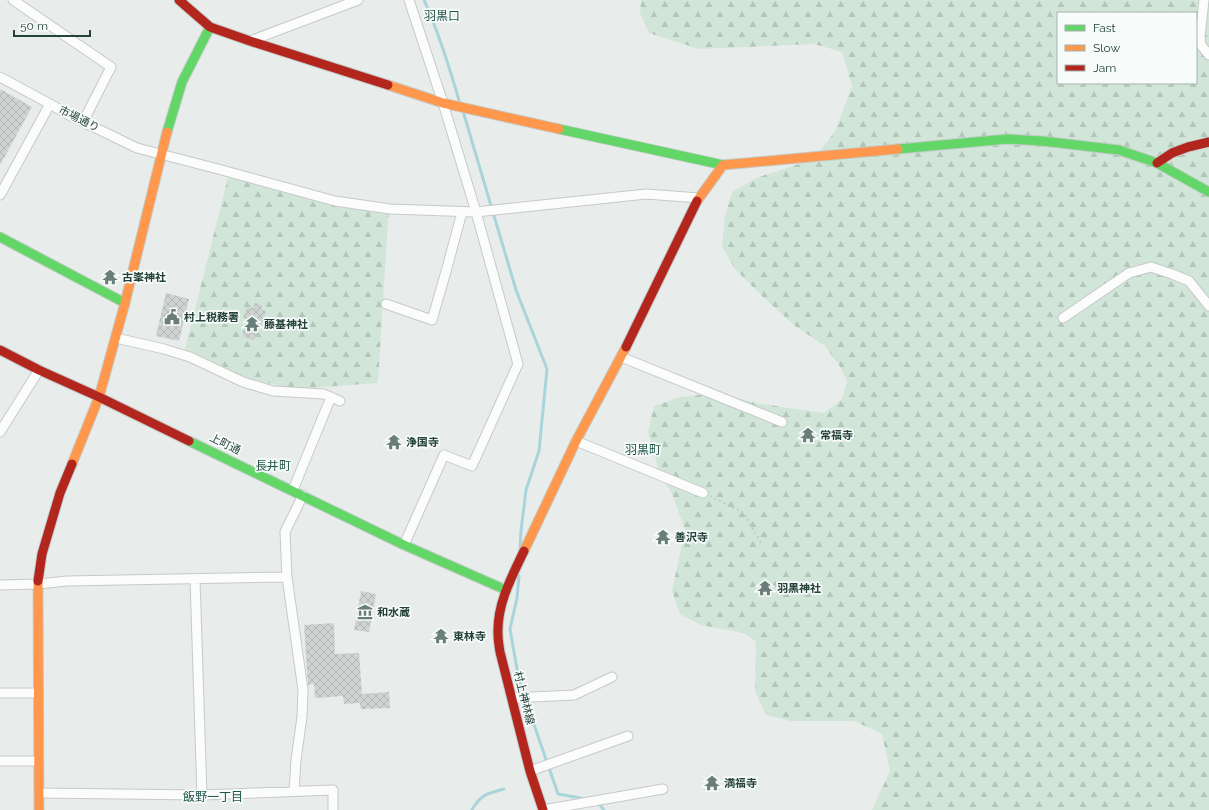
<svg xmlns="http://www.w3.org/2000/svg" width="1209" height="810" font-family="Raleway,'Noto Sans JP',sans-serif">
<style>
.forest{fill:url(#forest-firs);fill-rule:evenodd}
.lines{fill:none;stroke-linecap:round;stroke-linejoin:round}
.stream{stroke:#a9d4db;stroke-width:3}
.building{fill:url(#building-cross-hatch)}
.street-casing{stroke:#c5cac8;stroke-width:11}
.fast-casing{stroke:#c3cbc8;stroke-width:11}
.slow-casing{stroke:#c3cbc8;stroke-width:11}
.jam-casing{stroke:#c3cbc8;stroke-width:11}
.path{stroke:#c3ccca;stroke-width:2;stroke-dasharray:2 3;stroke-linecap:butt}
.street{stroke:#fcfcfc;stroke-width:9}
.fast{stroke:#63d668;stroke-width:9}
.slow{stroke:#ff974d;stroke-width:9}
.jam{stroke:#b3261e;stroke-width:9}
.labels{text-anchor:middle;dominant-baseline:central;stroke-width:3.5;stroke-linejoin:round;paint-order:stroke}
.street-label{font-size:11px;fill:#24423a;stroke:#f7fbf9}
.poi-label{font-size:11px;font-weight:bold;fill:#24423a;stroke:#f7fbf9;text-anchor:start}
.neighbourhood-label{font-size:12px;fill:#1f5548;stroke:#f7fbf9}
</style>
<defs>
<pattern id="forest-firs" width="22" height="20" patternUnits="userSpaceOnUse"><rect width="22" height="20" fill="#d1e6d8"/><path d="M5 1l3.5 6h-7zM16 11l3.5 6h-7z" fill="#b3c6ba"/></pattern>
<pattern id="building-cross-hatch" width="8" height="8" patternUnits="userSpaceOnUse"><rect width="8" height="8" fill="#cfd4d2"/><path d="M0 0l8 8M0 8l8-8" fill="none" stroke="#b2b7b5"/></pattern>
</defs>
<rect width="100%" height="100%" fill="#e8edeb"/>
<path class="forest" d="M641 0H1209V810H872L890 771 882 734 854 721H791L766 715 755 691 756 642 744 633 701 625 680 614 672 591 685 530 672 494 658 468 648 432 654 406 680 397 718 393 756 403 824 413 842 399 847 381 839 365 825 346 795 326 763 297 735 269 722 247 725 216 732 192 756 178 814 159 835 131 852 86 842 52 814 44 699 49 649 33 640 13ZM1058 13H1196V83H1058Z
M228 177 309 198 389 204 378 383 295 389 250 379 185 349Z"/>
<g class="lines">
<path class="stream" d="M424 0C439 33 450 69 460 104
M463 111 516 290 547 369 539 451 526 490 521 531 520 549
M519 576 517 598 510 629 518 675 522 690 558 794 586 799
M597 803 600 805 604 810
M472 810C480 795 488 793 504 789"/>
</g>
<path class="building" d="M0 89 32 107 0 165Z
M166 293 189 299 179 341 156 336Z
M255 303 262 305 261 310 266 311 262 324 259 323 254 340 242 336 247 319 243 318 247 307 253 308Z
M361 591 376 594 369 632 354 630Z
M334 623 335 654 359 653 362 694 389 692 390 708 361 709 360 703 344 704 343 696 315 698 314 684 308 685 304 625Z"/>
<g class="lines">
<defs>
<path id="street" d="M13 0 111 67 83 122
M1204 0 1200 37 1201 45 1209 55
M250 41 358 0
M0 77 50 104 69 115 137 148 218 169 335 201 390 209 476 212 646 194 699 198
M0 195 50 104
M386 304 432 320 447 268 462 212
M1063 318 1129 273 1151 267 1172 274 1189 281 1209 306
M116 338 164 349 190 357 243 382 273 391 324 394 340 401
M621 357 782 422
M0 432 39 370
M576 441 703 493
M293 490 331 397
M404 545 444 455 472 466 518 364 476 212 443 103 409 0
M195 579 202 795
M0 585 38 584 67 581 287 577
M0 693H38
M512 698 574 695 612 677
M0 761H38
M530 771 628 736
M294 791 296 760 302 717 303 690 287 577 285 532 303 495
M39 793 202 795 333 790V810
M543 810 663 789"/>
<path id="fast" d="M559 129 723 165
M167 132 182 82 210 27
M898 149 1007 139 1042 141 1119 150 1157 163 1209 192
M0 237 125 303
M189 441 404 545 506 590"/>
<path id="slow" d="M388 85 443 103 559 129
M697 201 723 165 898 149
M72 464 99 397 125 303 167 132
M524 551 576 441 626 347
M38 581 39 810"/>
<path id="jam" d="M179 0 210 27 250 41 388 85
M1157 163 1172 153 1188 147 1209 142
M626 347 697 201
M0 350 39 370 99 397 189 441
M524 551C512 576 497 604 498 633 498 640 499 646 500 652L530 771 543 810
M38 581 42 554 60 493 72 464"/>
</defs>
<use href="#street" class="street-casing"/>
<use href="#fast" class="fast-casing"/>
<use href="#slow" class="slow-casing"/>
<use href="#jam" class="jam-casing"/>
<path class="path" d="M710 496 744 513 761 543"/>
<use href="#street" class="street"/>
<use href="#fast" class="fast"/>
<use href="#slow" class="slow"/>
<use href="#jam" class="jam"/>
</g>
<defs>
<symbol id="temple-bare" viewBox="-9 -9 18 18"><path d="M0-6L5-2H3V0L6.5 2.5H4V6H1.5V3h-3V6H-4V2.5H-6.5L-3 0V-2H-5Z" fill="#697e78" stroke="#f7fbf9" stroke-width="2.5" paint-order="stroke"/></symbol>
<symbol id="civic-bare" viewBox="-9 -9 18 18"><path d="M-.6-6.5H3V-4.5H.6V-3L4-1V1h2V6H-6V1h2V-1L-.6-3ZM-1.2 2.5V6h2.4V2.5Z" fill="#697e78" stroke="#f7fbf9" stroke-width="2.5" paint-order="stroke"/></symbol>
<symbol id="museum-bare" viewBox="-9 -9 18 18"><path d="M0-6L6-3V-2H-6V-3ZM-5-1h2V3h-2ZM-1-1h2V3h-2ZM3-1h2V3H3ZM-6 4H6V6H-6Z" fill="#697e78" stroke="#f7fbf9" stroke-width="2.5" paint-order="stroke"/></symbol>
</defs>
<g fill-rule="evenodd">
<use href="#temple-bare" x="99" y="266" width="22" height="22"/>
<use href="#civic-bare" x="161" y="306" width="22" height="22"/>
<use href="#temple-bare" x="241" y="313" width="22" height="22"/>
<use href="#temple-bare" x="797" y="424" width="22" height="22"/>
<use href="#temple-bare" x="383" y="431" width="22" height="22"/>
<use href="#temple-bare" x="652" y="526" width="22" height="22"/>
<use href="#temple-bare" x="754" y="577" width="22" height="22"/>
<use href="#museum-bare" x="354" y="601" width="22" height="22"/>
<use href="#temple-bare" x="430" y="625" width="22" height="22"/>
<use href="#temple-bare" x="701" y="772" width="22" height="22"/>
</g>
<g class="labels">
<g class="street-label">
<text transform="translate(79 119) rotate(27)">市場通り</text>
<text transform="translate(225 444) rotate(26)">上町通</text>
<text transform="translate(524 698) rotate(76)">村上神林線</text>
</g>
<g class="poi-label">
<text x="122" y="277">古峯神社</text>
<text x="184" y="317">村上税務署</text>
<text x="264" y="324">藤基神社</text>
<text x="820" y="435">常福寺</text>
<text x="406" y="442">浄国寺</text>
<text x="675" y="537">善沢寺</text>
<text x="777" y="588">羽黒神社</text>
<text x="377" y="612">和水蔵</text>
<text x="453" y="636">東林寺</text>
<text x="724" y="783">満福寺</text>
</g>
<g class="neighbourhood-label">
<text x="442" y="16">羽黒口</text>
<text x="643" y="450">羽黒町</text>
<text x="273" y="466">長井町</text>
<text x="213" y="797">飯野一丁目</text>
</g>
</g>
<rect x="1057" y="12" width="140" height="72" fill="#f7fbf9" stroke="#a3b1ad"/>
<rect x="1065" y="25" width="20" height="6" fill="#63d668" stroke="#a3b1ad"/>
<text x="1093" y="32" font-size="12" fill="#24423a">Fast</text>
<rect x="1065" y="45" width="20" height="6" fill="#ff974d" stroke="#a3b1ad"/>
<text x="1093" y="52" font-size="12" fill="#24423a">Slow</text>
<rect x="1065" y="65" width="20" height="6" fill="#b3261e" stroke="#a3b1ad"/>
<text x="1093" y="72" font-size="12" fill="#24423a">Jam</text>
<path d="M14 30v6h76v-6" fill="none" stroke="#24423a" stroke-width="2"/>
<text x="20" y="30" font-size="12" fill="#24423a" stroke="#f7fbf9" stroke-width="3" paint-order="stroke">50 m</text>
</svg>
